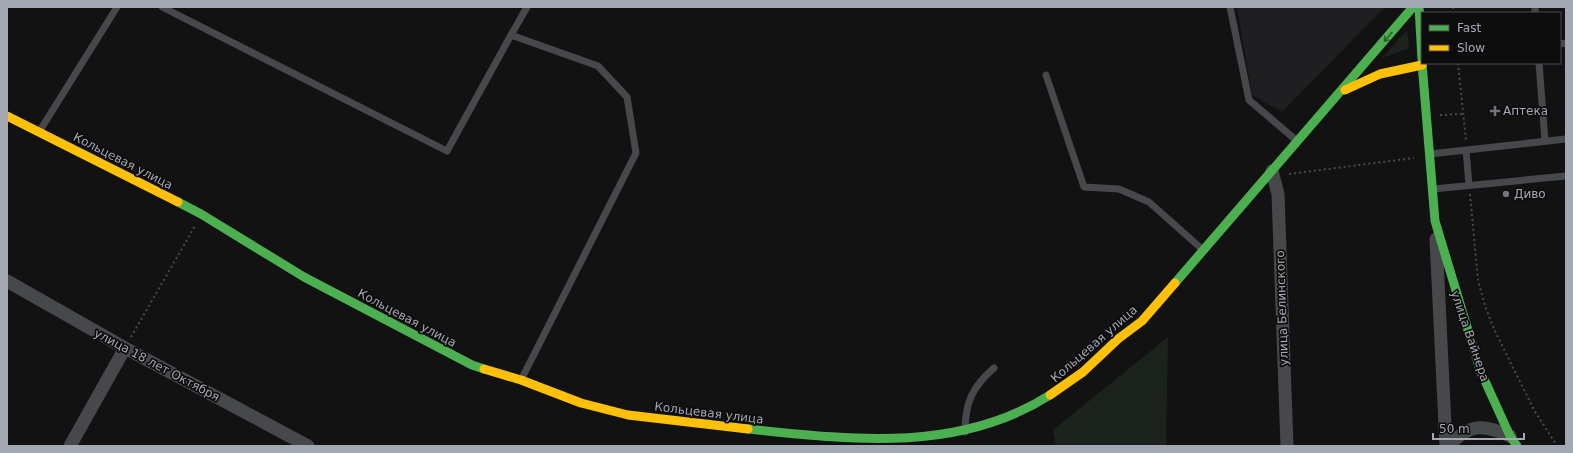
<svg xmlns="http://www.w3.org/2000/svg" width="1573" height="453" font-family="'DejaVu Sans',sans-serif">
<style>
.built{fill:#1f1f21}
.green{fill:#1c231d}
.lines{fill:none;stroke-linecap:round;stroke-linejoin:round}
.path{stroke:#484a4d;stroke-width:2;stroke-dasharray:2 3;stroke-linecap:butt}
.lane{stroke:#47484b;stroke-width:7}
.street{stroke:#47484b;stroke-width:13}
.fast{stroke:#4caf50;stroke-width:9}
.slow{stroke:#ffc107;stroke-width:9}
.oneway{stroke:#2c5e2f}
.poi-dot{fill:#71747b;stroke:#0d0d0e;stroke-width:1.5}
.labels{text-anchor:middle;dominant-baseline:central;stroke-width:3.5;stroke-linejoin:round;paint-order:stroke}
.poi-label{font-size:12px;fill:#a4a8b3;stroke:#0d0d0e;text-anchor:start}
.street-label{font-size:12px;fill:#a4a8b3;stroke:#0d0d0e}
</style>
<rect width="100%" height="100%" fill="#121213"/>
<path class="built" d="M1237 7H1385L1282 112 1252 95Z"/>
<path class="green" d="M1407 30 1409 48 1382 58Z
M1168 337 1166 445 1056 446 1053 430Z"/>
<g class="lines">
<path class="path" d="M1453 7 1454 13
M1458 63 1466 141
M1440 115 1463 114
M1289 174 1414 158
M1470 194 1478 280 1485 306 1494 329 1534 410 1557 446
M131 337 195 226"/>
<path class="lane" d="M162 7 447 151 511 35 598 66 627 97 636 153 521 380
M1230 7 1249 100 1297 141
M1535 7V13
M511 35 527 7
M1560 44 1566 43
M1539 63 1545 141
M1046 75 1084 187 1119 189 1149 202 1203 250
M39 132 117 7
M1466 150 1469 185
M1430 154 1566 139
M1433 189 1566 176
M965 432C965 403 972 387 994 368"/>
<path class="street" d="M1272 171 1278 194 1287 446
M1436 239 1446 446
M7 281 125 348 308 446
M70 446 125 348
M1449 446C1469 423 1484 424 1510 436"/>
<path class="fast" d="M1419 7 1422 59
M1422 63 1435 221 1480 370 1510 436 1517 446
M178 202 201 214 304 277 472 365 484 369
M1175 283 1413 7
M748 429C852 440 959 453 1050 395"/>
<path class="slow" d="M1345 90 1380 74 1422 65
M7 116 178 202
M484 369 521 380 581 403 628 415 748 429
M1050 395 1083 372 1118 339 1142 321 1175 283"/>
</g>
<defs><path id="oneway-shaft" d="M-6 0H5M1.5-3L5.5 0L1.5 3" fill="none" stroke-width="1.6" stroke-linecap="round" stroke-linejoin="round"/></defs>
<use class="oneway" href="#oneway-shaft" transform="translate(1388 37) rotate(130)"/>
<g class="poi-dot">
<path d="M1493 105h4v4h4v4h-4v4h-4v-4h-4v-4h4z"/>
<circle cx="1506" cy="194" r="4"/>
</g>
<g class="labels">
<g class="poi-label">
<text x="1503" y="111">Аптека</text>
<text x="1514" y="194">Диво</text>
</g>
<g class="street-label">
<text transform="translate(123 161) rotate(27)">Кольцевая улица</text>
<text transform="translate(1282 308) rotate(-92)">улица Белинского</text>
<text transform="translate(407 318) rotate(28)">Кольцевая улица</text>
<text transform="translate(1470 336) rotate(71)">улица Вайнера</text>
<text transform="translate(1094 344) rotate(-41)">Кольцевая улица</text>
<text transform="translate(157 365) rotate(28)">улица 18 лет Октября</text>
<text transform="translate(709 413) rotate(7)">Кольцевая улица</text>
</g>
</g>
<rect width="1573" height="453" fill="none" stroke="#a4a8b3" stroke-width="16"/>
<rect x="1421" y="12" width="140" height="52" fill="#0d0d0e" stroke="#494b50"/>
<rect x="1429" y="25" width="20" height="6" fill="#4caf50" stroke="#494b50"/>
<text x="1457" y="32" font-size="12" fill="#a4a8b3">Fast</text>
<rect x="1429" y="45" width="20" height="6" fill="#ffc107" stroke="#494b50"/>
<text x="1457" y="52" font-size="12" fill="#a4a8b3">Slow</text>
<path d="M1433 433v6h91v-6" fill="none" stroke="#a4a8b3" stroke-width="2"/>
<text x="1439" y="433" font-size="12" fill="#a4a8b3" stroke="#0d0d0e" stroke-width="3" paint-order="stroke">50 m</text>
</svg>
